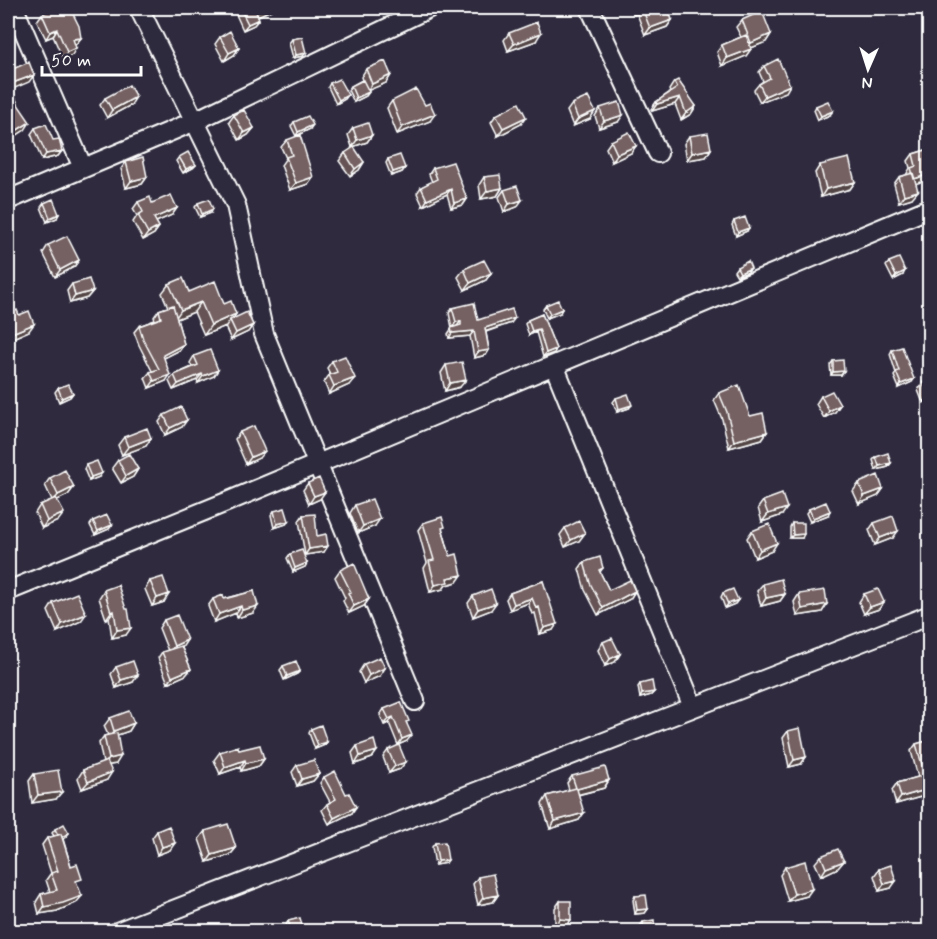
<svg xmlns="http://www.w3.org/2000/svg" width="937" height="939" font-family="Mynerve,sans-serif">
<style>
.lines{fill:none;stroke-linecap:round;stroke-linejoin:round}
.minor-casing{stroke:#fff;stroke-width:22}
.minor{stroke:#2f2a3d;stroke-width:18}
.wall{fill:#655354;stroke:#fff;stroke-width:1.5}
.shaded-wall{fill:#524445;stroke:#fff;stroke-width:1.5}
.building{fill:#756162;stroke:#fff;stroke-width:1.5}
</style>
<rect width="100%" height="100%" fill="#2f2a3d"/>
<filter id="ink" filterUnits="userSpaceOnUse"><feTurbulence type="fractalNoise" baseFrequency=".0167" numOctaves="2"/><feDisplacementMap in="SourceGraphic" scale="12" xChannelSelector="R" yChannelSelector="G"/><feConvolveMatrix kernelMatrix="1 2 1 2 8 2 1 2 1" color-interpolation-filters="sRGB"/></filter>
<g filter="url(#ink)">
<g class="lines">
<defs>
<path id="minor" d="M14 8 83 168
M139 8 236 205 264 334 415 701
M590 8 658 153
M8 200 195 121 429 8
M554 365 693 707
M8 591 229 501 930 208
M117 932 930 615"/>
</defs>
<use href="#minor" class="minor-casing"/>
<use href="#minor" class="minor"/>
</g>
<path class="wall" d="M227 8H273L271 10 258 16 259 19 254 25 243 30 234 10 228 11Z
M631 8H668L672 20 667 27 645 35 637 14 634 15Z
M42 14 81 38 76 44 75 45 72 55 63 59 53 36 46 39 37 21Z
M742 20 771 34 766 42 751 48 746 56 722 66 717 52 722 45 741 37 736 27Z
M509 33 536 41 508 51 504 40Z
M220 37 239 48 234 55 224 61 215 44Z
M292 39 303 56 293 58 289 43Z
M764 66 790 85 786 92 760 102 754 90 759 84 763 81 759 72Z
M366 69 391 75 386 83 368 90 369 92 366 96 354 102 348 90 351 86 362 80 361 77Z
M674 82 696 106 691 114 681 120 675 104 652 111 651 109 656 102 670 92 669 90Z
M330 83 348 95 345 99 336 104 328 87Z
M105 98 131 105 107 118 100 105Z
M392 101 430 121 397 134 387 108Z
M572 104 590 119 573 126 567 111Z
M816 106 830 115 818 120 814 110Z
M600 108 618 122 599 128 595 116Z
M234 115 254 128 248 135 239 140 229 122Z
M496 115 521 124 498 136 491 122Z
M294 122 310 129 296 136 291 126Z
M35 128 53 140 62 151 58 156 42 160 31 134Z
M353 128 372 135 367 142 352 147 348 135Z
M689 136 711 149 706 157 687 160 684 144Z
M287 140 308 184 290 190 281 165 286 158 281 147Z
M611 141 631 153 612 162 606 148Z
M926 150 916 184 912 198 899 202 894 184 899 177 906 175 910 168 908 161 913 154Z
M345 153 364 162 359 170 350 176 339 161Z
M179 157 196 165 193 168 183 173 176 161Z
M388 159 405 168 402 172 391 176 386 163Z
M126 162 147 177 142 184 126 188 121 169Z
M820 165 855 182 850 189 821 197 815 173Z
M433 168 467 199 463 205 451 208 447 194 423 206 417 193 421 187 432 182 429 174Z
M484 177 502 188 497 196 481 199 479 185Z
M504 190 517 207 504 212 499 197Z
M138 202 152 203 177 208 172 215 156 222 159 227 154 234 143 240 133 222 137 216 133 209Z
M44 203 57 218 47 222 41 207Z
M198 203 211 213 200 217 195 207Z
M734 221 747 231 736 236 732 225Z
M48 245 79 260 74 267 55 277 43 253Z
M889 262 903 275 893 280 886 266Z
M737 267 748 272 737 276 734 271Z
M464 269 491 273 486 280 465 290 458 277Z
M72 284 93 291 87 298 70 303 67 291Z
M169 284 224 304 234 318 253 325 248 332 231 340 225 327 226 326 204 335 194 312 177 319 184 344 180 350 164 358 166 381 149 388 145 378 150 372 152 371 139 345 134 332 139 326 155 320 154 317 159 310 168 307 162 293Z
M546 305 560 313 547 318 543 309Z
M452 308 478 320 511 323 486 332 489 350 486 355 474 358 470 336 449 338 448 334 452 328 449 313Z
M8 314 19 315 29 331 8 340Z
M542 314 556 349 554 353 543 357 536 332 529 335 525 324 528 320Z
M892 350 914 379 912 382 899 388 894 376 896 373 890 354Z
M194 356 218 370 214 376 198 383 197 380 173 390 169 381 174 375 192 367 190 363Z
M332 361 349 385 329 394 324 382 330 374 327 368Z
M833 361 841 375H831L830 365Z
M446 365 460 387 445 391 441 373Z
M930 380V400L923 403 918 390 923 382Z
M58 388 73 393 70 397 59 402 55 392Z
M719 393 750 416 767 432 762 439 729 448 722 419 714 400Z
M821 396 840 405 835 412 824 418 816 404Z
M616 398 629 408 617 412 613 402Z
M164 415 182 427 165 435 159 422Z
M240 432 259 458 246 464 235 439Z
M124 437 151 438 146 446 122 455 118 445Z
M876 457 891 463 888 467 876 470 873 460Z
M118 460 138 469 133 477 121 483 112 468Z
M86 465 99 477 89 481 84 469Z
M50 478 74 487 68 495 57 500 58 521 42 528 35 513 40 505 52 500 45 485Z
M308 483 320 499 309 504 303 490Z
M859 483 883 489 878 496 859 504 853 491Z
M763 501 782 515 762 522 758 508Z
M355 505 375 526 358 533 350 513Z
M809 509 828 515 810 522 806 513Z
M274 511 286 524 274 528 271 515Z
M303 515 317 536 324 552 305 555 299 521Z
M93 521 112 525 109 529 95 535 90 525Z
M423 523 443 530 457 582 446 585 443 589 430 592 424 568 427 563 418 530Z
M792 523 802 538H790V527Z
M874 523 893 538 875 545 869 530Z
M565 528 585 533 579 541 565 547 560 535Z
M752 531 772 551 755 558 747 538Z
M290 554 307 563 305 567 293 572 287 558Z
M584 562 603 568 600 572 609 590 635 591 630 599 598 615 585 590 579 569Z
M340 570 369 599 364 606 349 613 343 601 345 598 335 577Z
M150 581 164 602 152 606 145 589Z
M543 581 553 630 540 634 535 613 532 614 528 603 510 610 506 599 510 593Z
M763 584 785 594 780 601 761 606 757 591Z
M104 590 126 635 112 638 109 618 106 619 99 598Z
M254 591 253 613 237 618 236 613 214 622 208 606 213 599H224Z
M723 593 738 600 735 604 725 608 721 597Z
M799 594 827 604 822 612 797 616 794 602Z
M864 594 879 609 864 614 859 602Z
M473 596 491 610 473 617 468 603Z
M53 603 81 621 57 632 48 611Z
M164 620 182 648 191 669 186 675 168 683 158 658 162 652 168 651 159 628Z
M603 642 620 654 615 662 605 666 598 650Z
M364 664 380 676 364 683 359 672Z
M283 666 300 671 297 674 284 680 280 670Z
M116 667 133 682 116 688 111 674Z
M640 684 654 692 651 695 640 698 638 687Z
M384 709 407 724V741L398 745 389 723 384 725 380 715Z
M110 718 134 723 129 731 117 735 116 764 109 765 107 780 82 789 78 778 83 770 103 763 99 743 104 736 108 735 104 726Z
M311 729 327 742 325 745 315 749 309 733Z
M788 731 806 757 801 764 789 767 783 738Z
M930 740V805L927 806 924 796 896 804 892 790 897 783 918 777 911 751 916 744Z
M357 746 372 758 355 764 352 753Z
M239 750 264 759 259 766 241 771 240 767 220 774 214 760 220 752Z
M388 750 400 769 389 773 383 757Z
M297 765 319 774 313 781 297 786 292 772Z
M34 774 56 799 32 803 29 781Z
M572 776 609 780 604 788 578 795 579 820 550 829 542 804 547 796 569 790 567 783Z
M324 777 352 813 329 824 322 810 327 804 330 802 320 783Z
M55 829 69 833 66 837 63 839 77 886 76 903 57 911 39 914 36 902 41 894 50 892 46 880 51 873 42 845 47 838 54 836 52 833Z
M157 831 170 850 157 855 152 838Z
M205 831 236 848 230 855 207 862 199 839Z
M435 843 446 863 435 865 432 847Z
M821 856 844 861 838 868 821 876 815 863Z
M785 867 807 896 788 901 780 875Z
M879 869 891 888 879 891 874 876Z
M478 877 498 895 493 902 478 905 473 884Z
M635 896 648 909 645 913 635 914 633 900Z
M560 901 566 927H555V908Z
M288 921 304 931 288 932 286 925Z
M643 922 655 932H641L640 926Z"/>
<path class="shaded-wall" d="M231 8H235L234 10 228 11Z
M267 8H273L271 10 251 19 256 12Z
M259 19 254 25 243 30 248 24Z
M672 20 667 27 645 35 650 28Z
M57 29 53 36 46 39 50 32Z
M541 33 536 41 508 51 514 44Z
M771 34 766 42 746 50 751 43Z
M81 38 76 44 68 46 73 39Z
M76 48 72 55 63 59 67 52Z
M239 48 234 55 224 61 229 53Z
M751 49 746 56 722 66 727 58Z
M306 53 303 56 293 58 296 55Z
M34 75 29 82 8 91 10 84Z
M391 75 386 83 367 91 372 84Z
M790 85 786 92 760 102 765 96Z
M369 92 366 96 354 102 356 98Z
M348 95 345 99 336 104 339 100Z
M136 97 131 105 107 118 112 110Z
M680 97 675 104 652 111 657 104Z
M696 106 691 114 681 120 686 113Z
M595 111 590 119 573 126 578 119Z
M833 111 830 115 818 120 821 116Z
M435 114 430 121 397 134 402 127Z
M623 115 618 122 599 128 604 121Z
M526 117 521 124 498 136 503 128Z
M30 122 25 130 8 141V136Z
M313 125 310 129 296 136 298 132Z
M254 128 248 135 239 140 244 133Z
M372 135 367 142 352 147 357 140Z
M636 146 631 153 612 162 617 154Z
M711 149 706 157 687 160 692 153Z
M62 151 58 156 42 160 46 154Z
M364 162 359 170 350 176 355 169Z
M196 165 193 168 183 173 186 169Z
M405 168 402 172 391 176 393 172Z
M930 174V179L909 186 914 179Z
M147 177 142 184 126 188 131 181Z
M313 177 308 184 290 190 296 183Z
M855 182 850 189 821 197 826 189Z
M502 188 497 196 481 199 487 191Z
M451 189 447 194 423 206 427 200Z
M918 191 912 198 899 202 904 195Z
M467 199 463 205 451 208 454 203Z
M522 200 517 207 504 212 509 204Z
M177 208 172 215 149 225 154 218Z
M213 209 211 213 200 217 202 214Z
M59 214 57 218 47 222 50 218Z
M159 227 154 234 143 240 148 233Z
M749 228 747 231 736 236 738 232Z
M79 260 74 267 55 277 60 270Z
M751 268 748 272 737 276 740 273Z
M905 271 903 275 893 280 896 276Z
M491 273 486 280 465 290 470 283Z
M93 291 87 298 70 303 75 296Z
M201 302 194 312 174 320 181 310Z
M562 309 560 313 547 318 550 314Z
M236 314 231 322 230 320 226 326 204 335 211 325Z
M515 318 511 323 481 333 485 328Z
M461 321 457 326 452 328 456 322Z
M34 324 29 331 8 340 12 333Z
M253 325 248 332 231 340 236 333Z
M539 329 536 332 529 335 532 331Z
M474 331 470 336 449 338 452 333Z
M184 344 180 350 158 361 163 355Z
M556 349 554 353 543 357 546 353Z
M489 350 486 355 474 358 478 352Z
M218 370 214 376 198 383 203 376Z
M844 371 841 375H831L833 372Z
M202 374 197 380 173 390 178 384Z
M170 375 166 381 149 388 154 381Z
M355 378 349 385 329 394 334 386Z
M914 379 912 382 899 388 901 384Z
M466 380 460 387 445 391 450 383Z
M73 393 70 397 59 402 62 398Z
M930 395V400L923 403 928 396Z
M632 405 629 408 617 412 619 409Z
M840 405 835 412 824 418 829 411Z
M187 420 182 427 165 435 170 428Z
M767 432 762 439 729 448 734 441Z
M151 438 146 446 122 455 128 447Z
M265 451 259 458 246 464 251 457Z
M891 463 888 467 876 470 879 466Z
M138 469 133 477 121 483 126 476Z
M102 473 99 477 89 481 91 477Z
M74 487 68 495 53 502 58 495Z
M883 489 878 496 859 504 864 496Z
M325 492 320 499 309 504 314 496Z
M787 508 782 515 762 522 768 514Z
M830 511 828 515 810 522 813 518Z
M64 513 58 521 42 528 47 521Z
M380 519 375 526 358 533 363 526Z
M289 521 286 524 274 528 277 524Z
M112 525 109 529 95 535 98 531Z
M898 531 893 538 875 545 880 538Z
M585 533 579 541 565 547 571 540Z
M804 534 802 538H790L793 535Z
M777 543 772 551 755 558 760 550Z
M328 546 324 552 305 555 309 549Z
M307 563 305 567 293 572 295 568Z
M462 575 457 582 446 585 443 589 430 592 435 585 447 578Z
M635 591 630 599 598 615 603 608Z
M169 594 164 602 152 606 157 598Z
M785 594 780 601 761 606 766 598Z
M532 598 528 603 510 610 514 604Z
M369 599 364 606 349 613 354 606Z
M738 600 735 604 725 608 728 604Z
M884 602 879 609 864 614 870 607Z
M496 603 491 610 473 617 478 609Z
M827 604 822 612 797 616 802 609Z
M241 606 236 613 214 622 219 614Z
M258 606 253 613 237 618 242 610Z
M114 611 109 618 106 619 111 612Z
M86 614 81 621 57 632 62 624Z
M557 624 553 630 540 634 544 628Z
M131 628 126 635 112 638 117 630Z
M187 640 182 648 169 653 174 646Z
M620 654 615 662 605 666 610 659Z
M385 668 380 676 364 683 369 675Z
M191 669 186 675 168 683 172 677Z
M300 671 297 674 284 680 287 676Z
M138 675 133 682 116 688 121 680Z
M654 692 651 695 640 698 642 694Z
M393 717 389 723 384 725 389 719Z
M134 723 129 731 109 738 114 731Z
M412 735 407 741 398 745 402 739Z
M327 742 325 745 315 749 318 745Z
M377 751 372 758 355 764 360 756Z
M121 756 116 764 104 766 109 759Z
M806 757 801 764 789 767 794 760Z
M264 759 259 766 241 771 246 763Z
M245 760 240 767 220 774 225 767Z
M406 762 400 769 389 773 395 766Z
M112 772 107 780 82 789 88 782Z
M319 774 313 781 297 786 302 779Z
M609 780 604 788 572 796 577 789Z
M929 789 924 796 896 804 901 797Z
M62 792 56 799 32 803 38 795Z
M356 807 352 813 329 824 334 818Z
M584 813 579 820 550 829 555 821Z
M175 843 170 850 157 855 162 847Z
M236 848 230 855 207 862 212 855Z
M448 860 446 863 435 865 438 861Z
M844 861 838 868 821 876 826 868Z
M896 881 891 888 879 891 884 884Z
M812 889 807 896 788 901 794 894Z
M498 895 493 902 478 905 483 898Z
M82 896 76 903 57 911 39 914 44 907Z
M648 909 645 913 635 914 637 910Z
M560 919 571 920 566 927H555Z"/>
<path class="building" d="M55 8H70L79 26 81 38 73 39 76 48 67 52 57 29 50 32 42 14Z
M240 8H267L256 12 259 19 248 24Z
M642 8H668L672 20 650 28Z
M762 11 771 34 751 43 742 20Z
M537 22 541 33 514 44 509 33Z
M230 31 239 48 229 53 220 37Z
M746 35 751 49 727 58 722 45Z
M302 37 306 53 296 55 292 39Z
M778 59 790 85 765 96 759 84 770 78 764 66Z
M385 61 391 75 372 84 366 69Z
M29 62 34 75 10 84 8 78V71Z
M339 79 348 95 339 100 330 83Z
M363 80 369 92 356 98 351 86Z
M678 80 696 106 686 113 680 97 657 104 656 102 677 88 674 82Z
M9 83 19 106 30 122 8 136V84Z
M129 85 136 97 112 110 105 98Z
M416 89 425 105 430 103 435 114 402 127 392 101Z
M588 97 595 111 578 119 572 104Z
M828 101 833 111 821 116 816 106Z
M619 102 623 115 604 121 600 108Z
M519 103 526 117 503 128 496 115Z
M244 110 254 128 244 133 234 115Z
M308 116 313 125 298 132 294 122Z
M368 123 372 135 357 140 353 128Z
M46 124 53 140 59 139 62 151 46 154 35 128Z
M629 132 636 146 617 154 611 141Z
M708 133 711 149 692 153 689 136Z
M300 135 313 177 296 183 286 157 292 155 287 140Z
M354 147 364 162 355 169 345 153Z
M926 150 928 156 930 155V174L914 179 911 168 916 166 913 154Z
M188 152 196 165 186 169 179 157Z
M400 155 405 168 393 172 388 159Z
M143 157 147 177 131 181 126 162Z
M849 158 855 182 826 189 820 165Z
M453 162 467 199 454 203 451 189 427 200 421 187 437 179 433 168Z
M913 173 918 191 904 195 899 177Z
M500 175 502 188 487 191 484 177Z
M517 186 522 200 509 204 504 190Z
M171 195 177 208 154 218 159 227 148 233 138 215 143 212 138 202 150 197 152 203Z
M53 199 59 214 50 218 44 203Z
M209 199 213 209 202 214 198 203Z
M745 217 749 228 738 232 734 221Z
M8 229 10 237 8 238Z
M67 236 79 260 60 270 48 245Z
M899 258 905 271 896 276 889 262Z
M484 260 491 273 470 283 464 269Z
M748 261 751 268 740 273 737 267Z
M183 278 189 292 215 281 224 304 231 301 236 314 211 325 201 302 181 310 169 284Z
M89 279 93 291 75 296 72 284Z
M558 300 562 309 550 314 546 305Z
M474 303 478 320 512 309 515 318 485 328 489 350 478 352 474 331 452 333 451 328 461 325V321L456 322 452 308Z
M173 305 184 344 163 355 170 375 154 381 150 372 159 369 143 339 139 326 161 318 159 310Z
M17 310 19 315 29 311 34 324 12 333 8 322V314Z
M247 312 253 325 236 333 230 320Z
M542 314 556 349 546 353 539 329 532 331 528 320Z
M902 347 914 379 901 384 896 372 899 371 892 350Z
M210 350 218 370 203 376 202 374 178 384 174 375 198 365 194 356Z
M345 356 355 378 334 386 329 375 337 372 332 361Z
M843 360 844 371 833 372V361Z
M462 362 466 380 450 383 446 365Z
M930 380V395L928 396 923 382Z
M68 384 73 393 62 398 58 388Z
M739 385 750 416 763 413 767 432 734 441 727 412 719 393Z
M832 391 840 405 829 411 821 396Z
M628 394 632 405 619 409 616 398Z
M181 407 187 420 170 428 164 415Z
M254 426 265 451 251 457 240 432Z
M147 428 151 438 128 447 124 437Z
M888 453 891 463 879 466 876 457Z
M129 454 138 469 126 476 118 460Z
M97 461 102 473 91 477 86 465Z
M65 470 74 487 58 495 50 478Z
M878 475 883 489 864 496 859 483Z
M319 478 325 492 314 496 308 483Z
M782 494 787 508 768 514 763 501Z
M56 498 64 513 47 521 40 505Z
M372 499 380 519 363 526 355 505Z
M826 502 830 511 813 518 809 509Z
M285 508 289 521 277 524 274 511Z
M315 514 317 536 326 534 328 546 309 549 303 515Z
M107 515 112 525 98 531 93 521Z
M893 516 898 531 880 538 874 523Z
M442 517 445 527 442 528 450 556 457 554 462 575 447 578 448 582 435 585 429 561 434 560 423 523Z
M579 521 585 533 571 540 565 528Z
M792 523H804V534L793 535Z
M769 524 777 543 760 550 752 531Z
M302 550 307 563 295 568 290 554Z
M600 557 603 568 599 570 609 590 630 580 635 591 603 608 590 583 584 562Z
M354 563 369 599 354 606 348 593 351 592 340 570Z
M163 577 169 594 157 598 150 581Z
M781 579 785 594 766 598 763 584Z
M543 581 557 624 544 628 539 607 536 608 532 598 514 604 510 593Z
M118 585 126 609H128L131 628 117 630 114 611 111 612 104 590Z
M491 589 496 603 478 609 473 596Z
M733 589 738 600 728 604 723 593Z
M878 589 884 602 870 607 864 594Z
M825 590 827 604 802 609 799 594Z
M254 591 258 606 242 610 241 606 219 614 213 599 223 595 224 599Z
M77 593 86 614 62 624 53 603Z
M177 615 187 640 174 646 164 620Z
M612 638 620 654 610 659 603 642Z
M181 646 191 669 172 677 162 652Z
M380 657 385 668 369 675 364 664Z
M133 661 138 675 121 680 116 667Z
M296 661 300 671 287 676 283 666Z
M652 681 654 692 642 694 640 684Z
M401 702 409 721 406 722 412 735 402 739 393 717 389 719 384 709Z
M129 711 134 723 114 731 110 718Z
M321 725 327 742 318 745 311 729Z
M800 728 806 757 794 760 788 731Z
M117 733 121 756 109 759 104 736Z
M374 740 377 751 360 756 357 746Z
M930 740V791L929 789 901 797 897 783 925 775 916 744Z
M260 745 264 759 246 763 245 760 225 767 220 752 238 746 239 750Z
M399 745 406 762 395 766 388 750Z
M314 760 319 774 302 779 297 765Z
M107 761 112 772 88 782 83 770Z
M605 767 609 780 577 789 584 813 555 821 547 796 576 788 572 776Z
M58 770 62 792 38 795 34 774Z
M335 771 346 794 349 793 356 807 334 818 327 804 336 799 324 777Z
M64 824 69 833 62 837 61 834 58 835 55 829Z
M228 824 236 848 212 855 205 831Z
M169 826 175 843 162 847 157 831Z
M61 834 71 866 77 864 82 879 76 881 82 896 63 903 44 907 41 894 57 890 51 873 58 871 47 838Z
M445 842 448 860 438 861 435 843Z
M838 849 844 861 826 868 821 856Z
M805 861 812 889 794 894 785 867Z
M891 865 896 881 884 884 879 869Z
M493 874 498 895 483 898 478 877Z
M646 895 648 909 637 910 635 896Z
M560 901H571V920L560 919Z
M300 918 304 931 292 932 288 921Z
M654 920 655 932H644L643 922Z
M329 929 330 932 319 931Z"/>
</g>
<rect width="937" height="939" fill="none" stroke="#2f2a3d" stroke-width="30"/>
<rect x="15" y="15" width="907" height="909" fill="none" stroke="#fff" stroke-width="2" filter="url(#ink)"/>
<g transform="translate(868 69) rotate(183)" stroke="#2f2a3d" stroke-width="4.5" paint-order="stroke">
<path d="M0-4.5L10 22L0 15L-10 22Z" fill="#ffffff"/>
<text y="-9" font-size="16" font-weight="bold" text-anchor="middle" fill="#ffffff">N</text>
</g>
<path d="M42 66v9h99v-9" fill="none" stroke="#ffffff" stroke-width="3"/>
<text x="51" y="66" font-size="18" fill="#ffffff" stroke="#2f2a3d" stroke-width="4.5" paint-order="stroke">50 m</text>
</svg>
